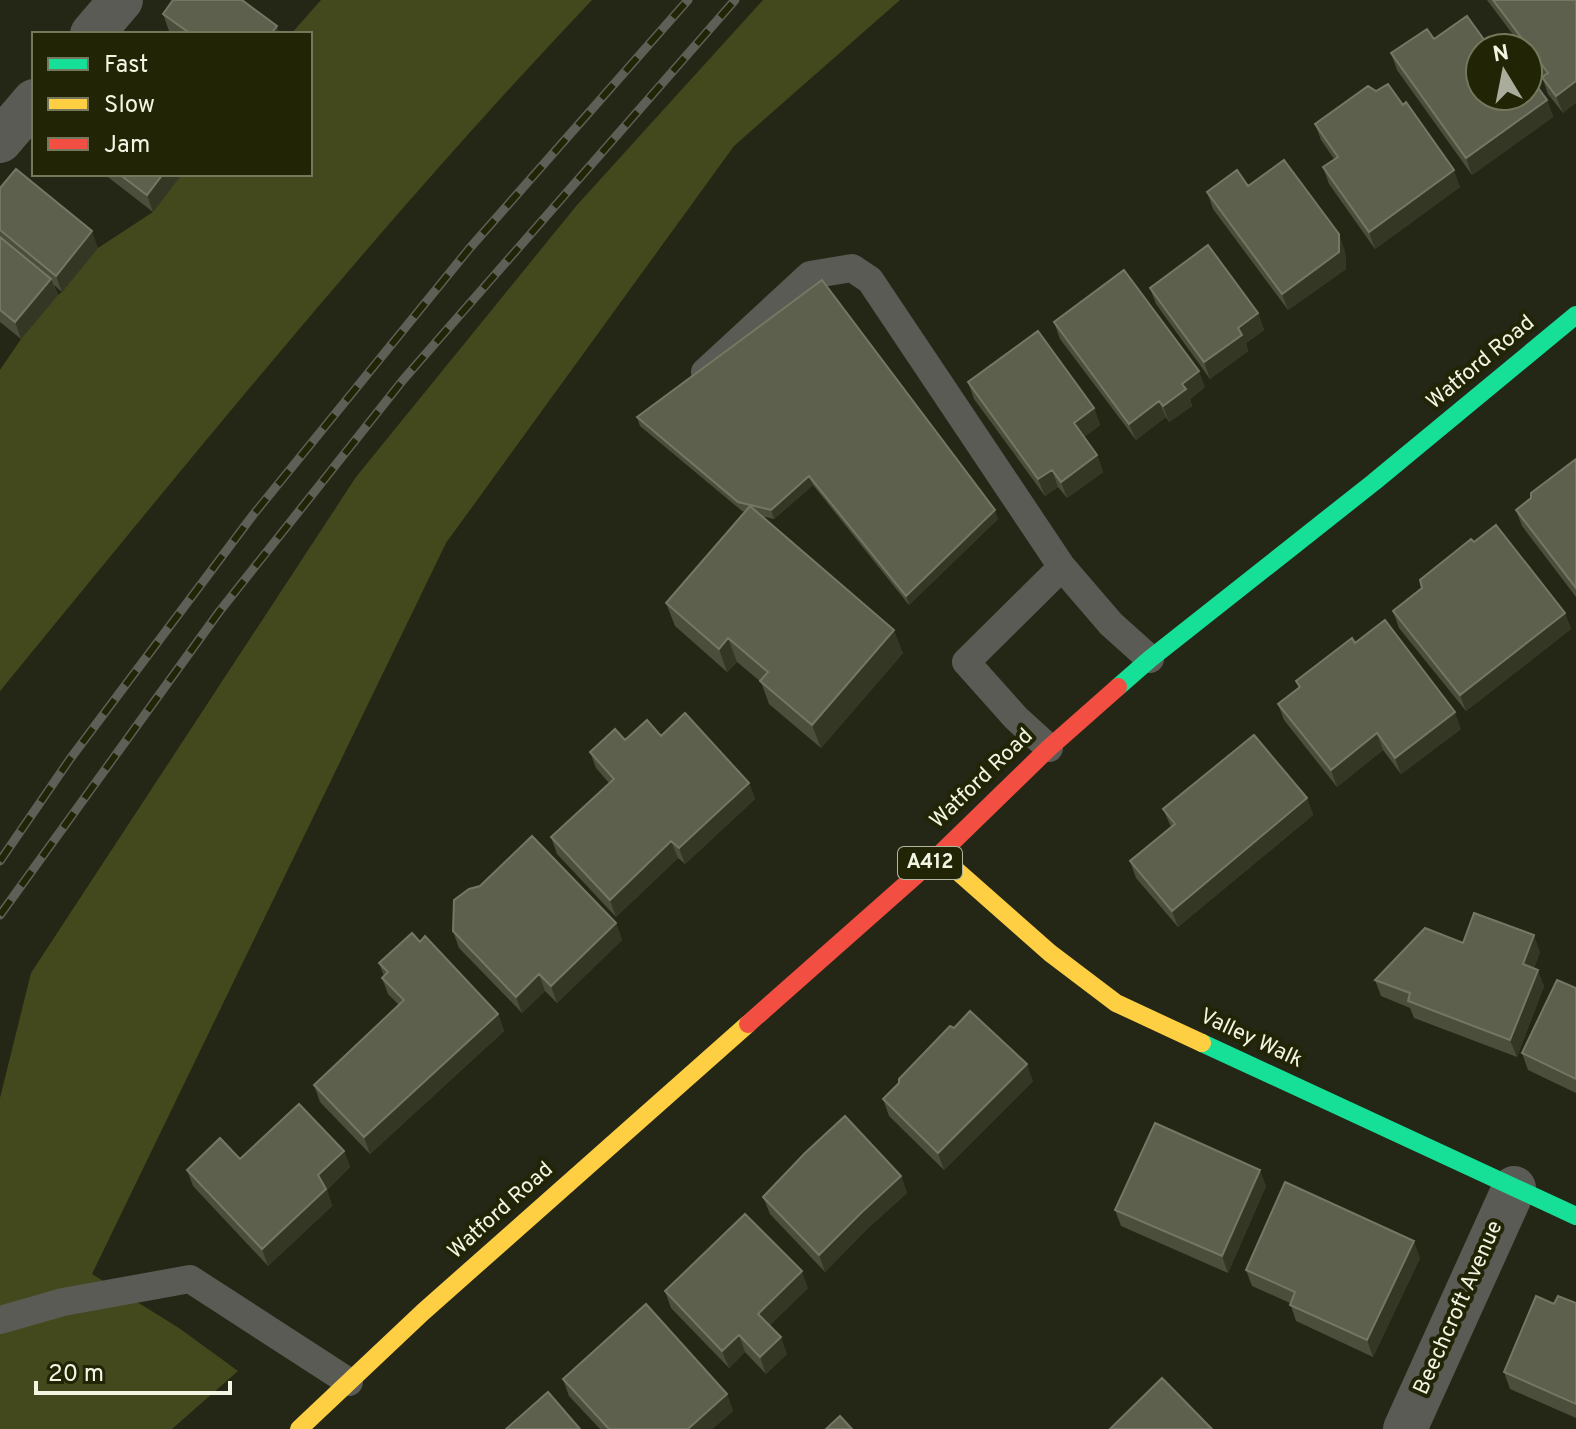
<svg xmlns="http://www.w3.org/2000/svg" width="1576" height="1429" font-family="Overpass,sans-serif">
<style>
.green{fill:#44491d}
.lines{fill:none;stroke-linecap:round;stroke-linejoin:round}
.lane{stroke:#5a5b54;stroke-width:28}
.street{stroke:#5a5b54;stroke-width:44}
.fast{stroke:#16e098;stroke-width:18}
.slow{stroke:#ffcf43;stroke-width:18}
.jam{stroke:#f24e42;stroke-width:18}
.rail-casing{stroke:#5e5f56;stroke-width:9}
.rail{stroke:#212405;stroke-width:6;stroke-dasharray:18;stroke-linecap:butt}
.wall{fill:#4b4e3a}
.shaded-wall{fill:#343724}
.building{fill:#5d604c;stroke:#747763;stroke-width:2}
.labels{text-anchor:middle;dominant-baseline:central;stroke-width:8;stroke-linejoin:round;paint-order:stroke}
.shield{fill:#212405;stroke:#b3b6a0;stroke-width:2}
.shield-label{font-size:20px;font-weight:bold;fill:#f2f5e2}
.street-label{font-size:22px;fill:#f2f5e2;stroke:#212405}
</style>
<rect width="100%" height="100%" fill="#252716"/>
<path class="green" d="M321 0H592C383 220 192 457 0 691V370L21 339 58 295 62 292 98 248 153 212 182 174H310V34H291Z
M763 0H900L734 146 446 543 92 1274 179 1328 238 1371 172 1429H0V1098L31 973 356 477 577 205Z"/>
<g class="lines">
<path class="lane" d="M705 372 810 275 852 268 870 280 1062 567 1111 624 1150 659
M1049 748 1016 718 966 662 1062 567
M0 1320 63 1302 190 1279 349 1382"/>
<path class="street" d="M92 34 121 0
M0 141 34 101
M1405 1429 1514 1188"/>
<path class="fast" d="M1118 687 1150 659 1374 482 1576 315
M1202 1043 1576 1216"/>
<path class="slow" d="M939 855 1050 953 1116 1003 1202 1043
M299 1429 423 1312 748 1024"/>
<path class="jam" d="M748 1024 939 855 1049 748 1118 687"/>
<defs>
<path id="rail" d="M0 861 70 759 253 515 469 249 688 0
M0 915 219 612 403 380 735 0"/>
</defs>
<use href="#rail" class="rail-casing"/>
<use href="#rail" class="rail"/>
</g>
<path class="wall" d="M1487 0H1576L1563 113 1548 94 1542 77 1544 76 1528 55V48H1523Z
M163 14 280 34H174L169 31Z
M1434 39 1547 100 1553 117 1472 175 1397 70 1391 53Z
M1315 124 1460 187 1375 249 1329 184 1323 167 1334 159 1321 140Z
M104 174H182L153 212Z
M1248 186 1345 251 1346 269 1288 310 1213 209 1207 192Z
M0 188 98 248 62 292 54 285 58 295 21 339 0 322Z
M1150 288 1258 313 1264 330 1246 343 1248 351 1210 379 1156 304Z
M1054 322 1205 387 1190 399 1192 406 1169 422 1166 417 1136 440 1060 339Z
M968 382 1094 408 1100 425 1084 437 1097 455 1103 472 1067 498 1058 487 1045 496 974 399Z
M637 417 998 519 909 605 813 485 774 519 761 516 903 653 821 748 769 704 761 682 737 662 727 672 675 626 666 603 745 512 742 511 640 426Z
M1576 459V597L1522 526 1516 510Z
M1393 611 1565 613 1571 629 1466 711 1399 628Z
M1355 643 1461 729 1401 774 1383 750 1337 787 1284 720 1278 704 1299 688 1296 681Z
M661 736 749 783 755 799 685 864 678 858 616 917 557 854 551 837 609 783 596 768 590 752 625 740Z
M1307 798 1313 815 1178 927 1136 878 1130 861 1171 827 1163 809Z
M616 923 622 940 557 1003 545 991 522 1013 459 948 453 931Z
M420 942 498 1014 504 1031 370 1154 320 1102 314 1085 399 1005 388 994 382 978 384 976 379 963Z
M1463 943 1540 952 1534 968 1544 986 1517 1057 1414 1018 1410 1008 1381 996 1375 980Z
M1576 988V1093L1528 1070 1522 1053Z
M1033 1081 944 1170 889 1116 883 1099Z
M344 1151 350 1167 327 1190 332 1206 268 1266 193 1186 187 1170 240 1159Z
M901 1176 907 1193 867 1229 825 1272 770 1214 763 1197Z
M1266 1186 1228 1273 1121 1226 1115 1210Z
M1420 1258 1373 1357 1296 1321 1290 1303 1252 1286 1246 1270Z
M808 1288 769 1326 787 1354 766 1374 745 1352 729 1368 671 1308 665 1291Z
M1576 1303V1418L1510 1389 1504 1372 1554 1304Z
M563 1379 727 1394 733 1411 712 1429H600L569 1396Z"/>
<path class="shaded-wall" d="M277 26 280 34H271Z
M1576 81V103L1563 113 1556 96Z
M1547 100 1553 117 1472 175 1466 158Z
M1454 170 1460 187 1375 249 1369 232Z
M163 174H182L153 212 147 195Z
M92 231 98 248 62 292 56 276Z
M1339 234 1345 251 1346 269 1288 310 1282 294Z
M51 279 58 295 21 339 15 322Z
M1258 313 1264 330 1246 343 1248 351 1210 379 1204 362 1238 328Z
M1199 371 1205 387 1190 399 1192 406 1169 422 1163 406 1182 384Z
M1159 401 1166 417 1136 440 1129 424Z
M1094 408 1100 425 1080 440 1074 423Z
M1097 455 1103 472 1067 498 1061 482Z
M1052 470 1058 487 1045 496 1038 479Z
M809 476 813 485 774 519 771 510Z
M995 510 998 519 909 605 906 596Z
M1565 613 1571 629 1466 711 1460 695Z
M894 630 903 653 821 748 812 725Z
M728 638 737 662 727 672 719 649Z
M1455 712 1461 729 1401 774 1395 758Z
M1377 733 1383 750 1337 787 1331 770Z
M749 783 755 799 685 864 679 848Z
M1307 798 1313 815 1178 927 1172 911Z
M671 841 678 858 616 917 610 900Z
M616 923 622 940 557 1003 551 986Z
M1534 935 1540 952 1529 980 1523 964Z
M1538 970 1544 986 1517 1057 1510 1040Z
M539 974 545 991 522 1013 516 997Z
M498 1014 504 1031 370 1154 364 1137Z
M1027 1064 1033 1081 944 1170 938 1153Z
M344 1151 350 1167 327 1190 332 1206 268 1266 262 1249 318 1175Z
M1260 1170 1266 1186 1228 1273 1222 1256Z
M901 1176 907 1193 867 1229 825 1272 819 1255 861 1213Z
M1414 1241 1420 1258 1373 1357 1367 1340Z
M802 1271 808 1288 764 1331 758 1314Z
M739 1335 745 1352 729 1368 722 1351Z
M781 1337 787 1354 766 1374 760 1357Z
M727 1394 733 1411 712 1429H688Z"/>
<path class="building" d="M173 0H242L277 26 271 34H191L163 14Z
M1493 0H1576V81L1556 96 1542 77 1548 73Z
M1467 16 1490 48H1480V96H1528V74L1547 100 1466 158 1391 53 1427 29 1434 39Z
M1503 39 1509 48H1490Z
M1388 84 1403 105 1406 102 1454 170 1369 232 1323 167 1338 157 1315 124 1368 86 1376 91Z
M1284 160 1339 234V252L1282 294 1207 192 1237 170 1248 186Z
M16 169 92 231 56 276 0 230V188Z
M119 174H163L147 195Z
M0 237 51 279 15 322 0 310Z
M1208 245 1258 313 1238 328 1242 335 1204 362 1150 288Z
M1124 270 1199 371 1182 384 1186 389 1163 406 1159 401 1129 424 1054 322Z
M822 280 995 510 906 596 809 476 771 510 738 502 637 417Z
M1038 331 1094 408 1074 423 1097 455 1061 482 1052 470 1038 479 968 382Z
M1576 459V588L1516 510 1531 498V493Z
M750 506 894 630 812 725 760 681 768 672 728 638 719 649 666 603Z
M1496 525 1565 613 1460 695 1393 611 1422 588 1420 580 1471 539 1474 542Z
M1385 620 1455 712 1395 758 1377 733 1331 770 1278 704 1300 687 1296 681 1352 638 1355 643Z
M685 713 749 783 679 848 671 841 610 900 551 837 614 779 590 752 615 729 625 740 647 720 661 736Z
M1254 735 1307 798 1172 911 1130 861 1175 824 1163 809Z
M532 836 616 923 551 986 539 974 516 997 453 931 454 900 469 889 480 886Z
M1474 913 1534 935 1523 964 1538 970 1510 1040 1408 1001 1410 993 1375 980 1425 928 1463 943Z
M412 933 420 942 425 936 498 1014 364 1137 314 1085 404 1000 382 978 388 972 379 963Z
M1557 980 1576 988V1079L1522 1053Z
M970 1011 1027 1064 938 1153 883 1099 899 1083V1079L950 1026 954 1028Z
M299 1104 344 1151 318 1175 326 1189 262 1249 187 1170 220 1138 240 1159Z
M845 1116 901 1176 861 1213 819 1255 763 1197 805 1153Z
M1155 1123 1260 1170 1222 1256 1115 1210Z
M1285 1182 1414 1241 1367 1340 1290 1305 1295 1292 1246 1270Z
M745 1214 802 1271 758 1314 781 1337 760 1357 739 1335 722 1351 665 1291Z
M1536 1296 1554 1304 1558 1296 1576 1303V1404L1504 1372Z
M646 1304 727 1394 688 1429H609L563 1379Z
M1162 1378 1212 1429H1110Z
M548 1392 580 1429H506Z
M840 1416 852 1429H826Z"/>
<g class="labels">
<rect class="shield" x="898" y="847" width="64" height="32" rx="6"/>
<g class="shield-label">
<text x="930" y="863">A412</text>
</g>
<g class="street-label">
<text transform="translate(1481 363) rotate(-40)">Watford Road</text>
<text transform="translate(982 779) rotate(-44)">Watford Road</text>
<text transform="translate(1251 1039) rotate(25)">Valley Walk</text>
<text transform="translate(501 1211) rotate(-42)">Watford Road</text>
<text transform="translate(1459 1308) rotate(-66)">Beechcroft Avenue</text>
</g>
</g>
<rect x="32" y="32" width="280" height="144" fill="#212405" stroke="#75785d" stroke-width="2"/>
<rect x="48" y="58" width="40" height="12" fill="#16e098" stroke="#75785d" stroke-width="2"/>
<text x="104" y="72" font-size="24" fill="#f2f5e2">Fast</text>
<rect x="48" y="98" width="40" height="12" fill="#ffcf43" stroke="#75785d" stroke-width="2"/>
<text x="104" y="112" font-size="24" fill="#f2f5e2">Slow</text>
<rect x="48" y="138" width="40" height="12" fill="#f24e42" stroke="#75785d" stroke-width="2"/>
<text x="104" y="152" font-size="24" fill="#f2f5e2">Jam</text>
<g transform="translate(1504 72) rotate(350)"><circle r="38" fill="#212405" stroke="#75785d" stroke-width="2"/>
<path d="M0-6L14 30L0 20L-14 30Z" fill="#aaad9b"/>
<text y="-12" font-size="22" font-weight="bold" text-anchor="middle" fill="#f2f5e2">N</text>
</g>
<path d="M36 1381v12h194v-12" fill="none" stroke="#f2f5e2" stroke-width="4"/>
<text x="48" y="1381" font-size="24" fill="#f2f5e2" stroke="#212405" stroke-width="6" paint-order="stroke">20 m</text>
</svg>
